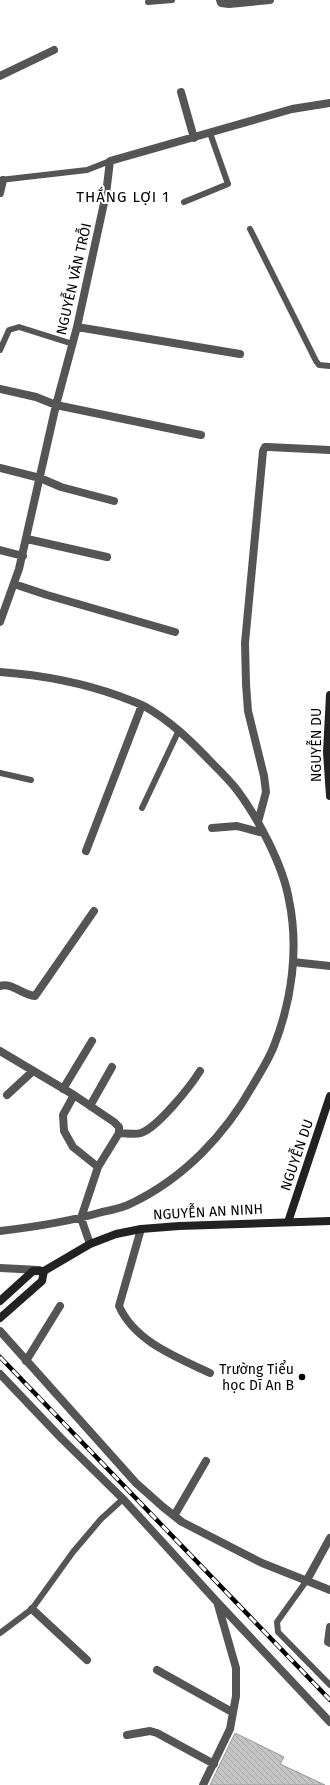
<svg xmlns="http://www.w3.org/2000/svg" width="330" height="1785" font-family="'Fira Sans',sans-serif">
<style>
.building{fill:url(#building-back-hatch);stroke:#999}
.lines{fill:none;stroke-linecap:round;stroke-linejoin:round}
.lane{stroke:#555;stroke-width:6}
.street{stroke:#555;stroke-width:8}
.secondary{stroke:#222;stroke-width:8}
.rail-casing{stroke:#000;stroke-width:4.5}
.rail{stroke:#fff;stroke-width:3;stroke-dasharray:9;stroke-linecap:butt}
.poi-dot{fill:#000;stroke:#fff;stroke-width:1.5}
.labels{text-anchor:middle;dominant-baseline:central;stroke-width:4;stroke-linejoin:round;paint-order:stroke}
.street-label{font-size:14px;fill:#000;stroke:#fff}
.poi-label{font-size:14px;fill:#000;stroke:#fff;text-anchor:end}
.neighbourhood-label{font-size:15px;letter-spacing:1px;fill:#000;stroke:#fff}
</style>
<defs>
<pattern id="building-back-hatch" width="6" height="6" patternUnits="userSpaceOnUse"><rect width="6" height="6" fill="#c4c4c4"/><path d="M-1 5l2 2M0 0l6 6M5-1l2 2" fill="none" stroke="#a7a7a7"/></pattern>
</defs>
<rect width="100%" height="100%" fill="#fff"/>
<path class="building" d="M235 1733 284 1757 280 1764 325 1785H210Z"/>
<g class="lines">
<path class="lane" d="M148 2 172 0
M0 180 87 170 110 161
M184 202 228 184 210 133
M250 229 316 361 319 365 330 366
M0 350 9 330 19 327 73 344
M0 773 31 780
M142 808 179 730
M307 1580 277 1622 278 1632 330 1685
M0 1633 32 1609 73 1552 101 1519 123 1499"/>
<path class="street" d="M220 0 221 3 229 4 270 0
M0 76 54 50
M181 92 194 138
M0 193 3 180
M77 327 240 354
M0 389 36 397 56 405 201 435
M0 468 40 478 61 487 114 501
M27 539 107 557
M0 550 23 556
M14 584 47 595 175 632
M0 622 19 569 56 405 77 327 106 194 110 161 292 109 330 103
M0 672C41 675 80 682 119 696 127 699 136 702 144 706 171 721 192 742 213 764 221 772 230 781 237 790 258 818 283 865 289 900 299 948 292 1000 274 1046 269 1059 260 1073 253 1085 225 1135 184 1178 132 1203 123 1208 112 1210 102 1212 68 1222 34 1227 0 1231
M258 822 266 792 264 776 248 711 246 684 245 643 263 451 265 447H268L330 450
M212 828 237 826 263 833
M86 851 142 705
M293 962 330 966
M0 986C12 982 22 995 35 996L94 911
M0 1051 74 1095 114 1122 119 1127V1133L98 1167 81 1218 90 1244
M63 1089 92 1041
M7 1095 33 1071
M74 1095 63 1115 64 1131 73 1147 98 1167
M90 1106 112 1067
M119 1133C126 1133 135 1135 141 1133 158 1127 190 1087 200 1071
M141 1229 119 1306C135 1342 177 1357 210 1373
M0 1268 39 1270
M0 1331 136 1483 163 1507 182 1522 262 1563 330 1590
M26 1361 60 1306
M0 1374 61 1438 123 1499 218 1603 330 1722
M174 1516 206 1461
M307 1580 330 1538
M32 1609 87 1660
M330 1627 328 1642 330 1643
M157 1670 232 1712
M127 1735 150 1731 157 1733 214 1764
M203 1785 230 1729 236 1696V1668L218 1605"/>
<path class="secondary" d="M330 695 327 752 330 796
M288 1222 330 1096
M0 1301 33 1271H44L90 1244 116 1234 141 1229 179 1226 330 1221
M0 1318 42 1281 44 1271"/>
<defs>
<path id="rail" d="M0 1357 330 1700"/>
</defs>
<use href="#rail" class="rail-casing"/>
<use href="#rail" class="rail"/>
</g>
<circle class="poi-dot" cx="302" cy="1377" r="4"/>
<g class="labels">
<g class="street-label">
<text transform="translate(74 279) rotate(-77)">NGUYỄN VĂN TRỖI</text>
<text transform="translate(316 745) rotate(-90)">NGUYỄN DU</text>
<text transform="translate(297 1155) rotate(-71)">NGUYỄN DU</text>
<text transform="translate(208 1212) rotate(-3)">NGUYỄN AN NINH</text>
</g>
<g class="poi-label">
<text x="294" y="1369">Trường Tiểu<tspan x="294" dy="16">học Dĩ An B</tspan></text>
</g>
<g class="neighbourhood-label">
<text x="123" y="197">THẮNG LỢI 1</text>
</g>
</g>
</svg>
